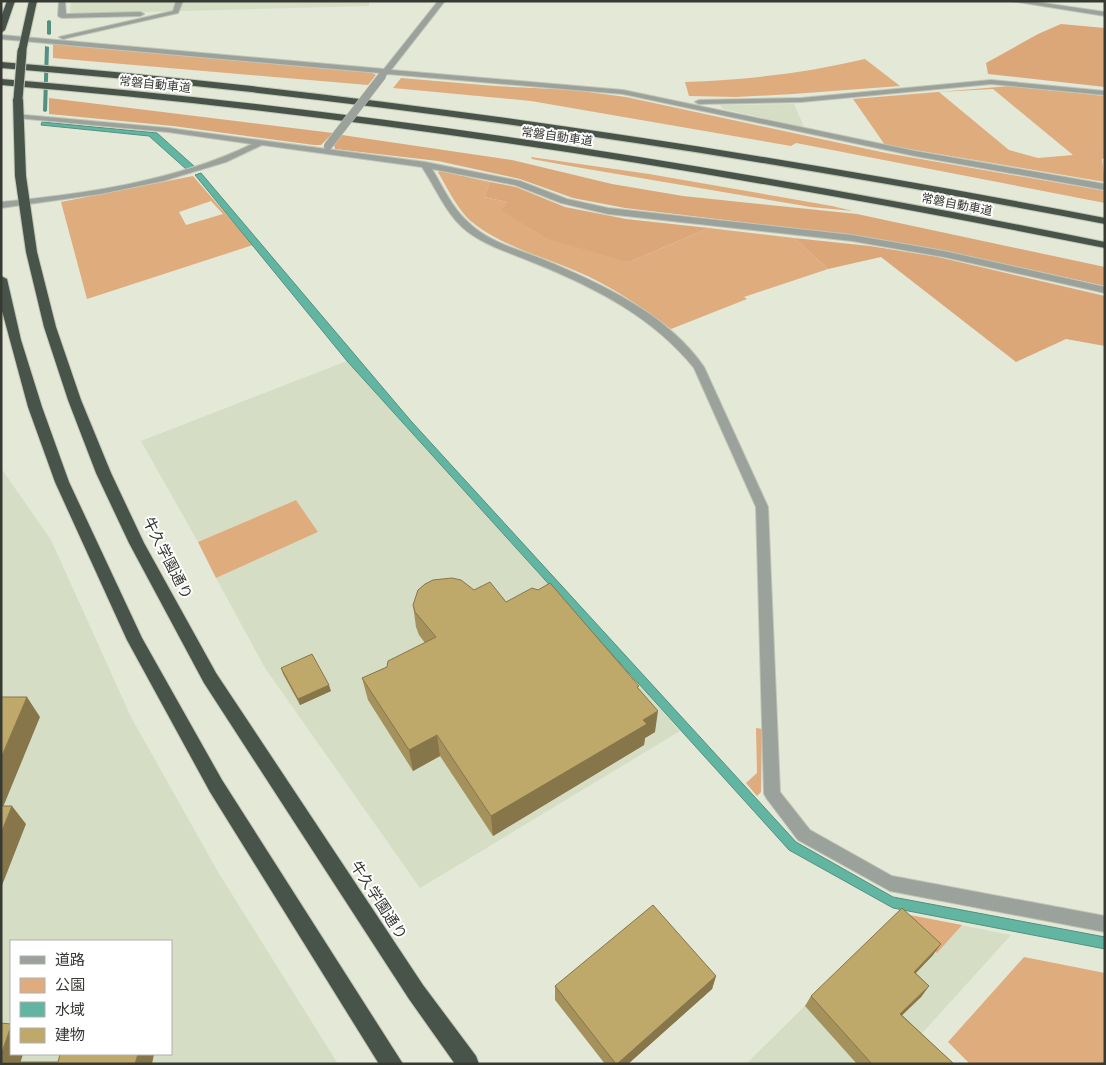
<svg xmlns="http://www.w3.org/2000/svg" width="1106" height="1065" font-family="'PT Sans Narrow','Noto Sans JP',sans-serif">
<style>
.built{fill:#d6ddc5;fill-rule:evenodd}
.green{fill:#dfac7e;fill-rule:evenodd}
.forest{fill:#dba779}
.water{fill:#61b5a1;stroke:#549080}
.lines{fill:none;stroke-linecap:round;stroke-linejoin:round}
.stream{fill:#549080;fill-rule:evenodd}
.minor-casing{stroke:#c1c5b6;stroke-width:2}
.highway-casing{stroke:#c1c5b6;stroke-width:2}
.minor{fill:#9ba19b;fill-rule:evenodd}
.highway{fill:#485449;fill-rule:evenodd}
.minor-bridge-casing{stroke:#c1c5b6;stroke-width:9;stroke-linecap:butt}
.highway-bridge-casing{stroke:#c1c5b6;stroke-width:11;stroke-linecap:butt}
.minor-bridge{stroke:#9ba19b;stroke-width:8}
.highway-bridge{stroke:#485449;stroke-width:9}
.wall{fill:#a4915b}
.shaded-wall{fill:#86764a}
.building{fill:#bfa96a;stroke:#86764a}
.labels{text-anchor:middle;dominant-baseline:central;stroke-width:4;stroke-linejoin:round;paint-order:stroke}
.far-street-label{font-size:12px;fill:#373933;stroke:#fff}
.street-label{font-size:15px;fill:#373933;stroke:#fff}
</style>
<rect width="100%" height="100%" fill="#e3e8d7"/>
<path class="built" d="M71 1H369V6L70 14Z
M794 104 804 127 723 109 720 105Z
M347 361 680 731 420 888 265 668 216 578 318 532 296 500 198 542 141 441Z
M1 468 51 540 131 717 218 872 338 1064H1ZM11 941H171V1054H11Z
M899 913 1011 935 916 1040 939 1064H746Z"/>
<path class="green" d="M53 44 370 72 376 75 368 85 53 58Z
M865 59 900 86 793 94 736 97 689 96 685 82C746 80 806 73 865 59Z
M401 78 495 86 573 90 626 97 886 153 1105 191V203L796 143 791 146 531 101 393 88Z
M1010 86 1105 96V158L1102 159 1105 182 885 145 853 99ZM993 89 1073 155 1038 158 1009 150 939 92Z
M531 157 649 174 832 206 853 211 811 207 570 166 532 159Z
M440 171 490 182 484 197 507 202 502 209 629 262 709 228 794 238 828 269 744 297 747 299 671 329C642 307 610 285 576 271 543 257 500 245 472 222 459 212 446 186 438 172Z
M193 176 253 245 87 299 61 202ZM211 201 223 214 186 225 179 212Z
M296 500 318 532 216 578 198 542Z
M756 728 762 729 761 792 757 796 746 783 757 773Z
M899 913 962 925 937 953 896 915Z
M1024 957 1105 973V1064H970L948 1042Z"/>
<path class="forest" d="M1061 24 1105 28V87L988 74 986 63 1038 34Z
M49 98 333 133 321 145H314L173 126 49 114Z
M342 135 512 160 612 184 683 196 857 214 1105 267V286L936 249 858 236 625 208 573 198 520 179 438 161 335 149 334 145Z
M490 182 516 187 565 207 626 219 709 228 629 262 548 239 501 210 507 202 484 197Z
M794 238 870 246 938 257 1105 296V346L1066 339 1016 362 881 257 828 269Z"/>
<path class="water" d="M42 122 157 133 195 167 186 169 149 136 41 125Z
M201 173 411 421 796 842 893 897 1105 937V949L893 908 789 850 347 361 195 175Z"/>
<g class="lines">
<path class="stream" d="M49 20 51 21V34L49 35 47 34V21Z
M45 46 49 47 47 111 45 112 43 111Z"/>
<defs>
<path id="minor" d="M59 1H65L66 14 140 12 144 14 140 16 62 18 58 16Z
M176 1H183L178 13 63 39 59 37 173 11Z
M438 1H445L391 70 623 90 915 151 1105 184V190L915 156 623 94 388 74 383 77 379 75 380 73 1 39V35L384 69Z
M1011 1H1030L1105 12V16Z
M991 80 1105 91V95L991 84 801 102 699 104 695 102 699 100 801 98Z
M14 114 168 128 425 162 520 181 567 199 608 208 852 235 944 251 1105 287V293L944 257 852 241 608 214 561 203 515 185 432 169C443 187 452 208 468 222 488 242 517 249 542 259 600 283 668 314 704 367L768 507 780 792 810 830 892 876 1105 916V932L890 891 798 840 767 799 764 794 756 507 694 368C654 318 596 288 537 264 512 253 483 246 462 227 445 211 435 187 422 167L262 145 226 162 163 181 100 194 1 208V202C84 194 177 181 252 144L168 132 17 118H14Z"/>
<path id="highway" d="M7 1H15L5 30 1 33V17Z
M29 1H37L26 51 22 54 18 51Z
M1 62C372 92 740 148 1105 218V224C740 154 372 98 1 68Z
M1 79C372 109 740 168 1105 242V248C741 175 372 115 1 85Z
M18 96 23 99 26 176 37 252 56 327 81 400 111 473 144 543 216 673 423 985 476 1056 479 1064H455L409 999 204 683 129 543 96 473 68 400 44 327 26 252 15 176 13 99Z
M1 276 7 279 21 340 42 407 69 482 142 638 222 780 403 1064H379L210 792 127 640 55 482 28 407 1 307Z"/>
</defs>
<use href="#minor" class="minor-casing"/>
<use href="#highway" class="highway-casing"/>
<use href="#minor" class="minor"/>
<use href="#highway" class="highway"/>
<defs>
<path id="minor-bridge" d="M328 146 382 76"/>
<path id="highway-bridge" d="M18 99 22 51"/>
</defs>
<use href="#minor-bridge" class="minor-bridge-casing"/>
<use href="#highway-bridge" class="highway-bridge-casing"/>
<use href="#minor-bridge" class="minor-bridge"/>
<use href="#highway-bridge" class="highway-bridge"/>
</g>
<path class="wall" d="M474 590 506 602 639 689 655 732 645 738 644 745 493 836 440 756 413 771 368 700 362 678 387 667 425 643 419 635 416 627 413 605Z
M281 668 331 691 300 705 283 674Z
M933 955 916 973 929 986 921 997 902 1015 954 1064H857L805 1006 811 996Z
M716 976 712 989 628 1064H605L555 1000V986Z"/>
<path class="shaded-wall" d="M329 685 331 691 300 705 298 699Z
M27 697 40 717 1 812V758Z
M658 711 655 732 645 738 644 745 493 836 491 816Z
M437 735 440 756 413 771 409 750Z
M12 806 26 824 1 888V833Z
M941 944 933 955 907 982 914 972Z
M716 976 712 989 628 1064H617Z
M929 986 921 997 893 1024 900 1014Z
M11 1026V1054H23L20 1064H1V1055Z
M138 1054H154L152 1064H135Z"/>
<path class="building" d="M452 578 461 580 474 590 490 582 506 602 532 588 538 590 550 583 639 686 637 687 658 711 643 720 647 724 491 816 437 735 409 750 362 678 387 667 388 661 436 637 415 612 413 605 418 590 425 584 433 580Z
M312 654 329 685 298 699 281 668Z
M1 697H27L1 758Z
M1 806H12L1 833Z
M653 905 716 976 617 1064H616L555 986Z
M902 908 941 944 914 972 929 986 900 1014 954 1064H872L811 996Z
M1 1023 11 1024V1026L1 1055Z
M60 1054H138L135 1064H1V1062H58Z"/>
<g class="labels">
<g class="far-street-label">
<text transform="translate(155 84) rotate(6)">常磐自動車道</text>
<text transform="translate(557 136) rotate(8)">常磐自動車道</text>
<text transform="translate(957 204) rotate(11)">常磐自動車道</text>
</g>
<g class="street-label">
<text transform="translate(168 558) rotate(63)">牛久学園通り</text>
<text transform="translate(379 900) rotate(57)">牛久学園通り</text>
</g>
</g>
<rect width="1106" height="1065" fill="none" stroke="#373933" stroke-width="5"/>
<rect x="10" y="940" width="162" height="115" fill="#ffffff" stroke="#afb0ad"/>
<rect x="20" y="956" width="25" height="8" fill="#9ba19b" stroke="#afb0ad"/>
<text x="55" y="965" font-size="15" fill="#373933">道路</text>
<rect x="20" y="978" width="25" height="15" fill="#dfac7e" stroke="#afb0ad"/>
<text x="55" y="990" font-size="15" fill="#373933">公園</text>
<rect x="20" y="1002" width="25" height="15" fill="#61b5a1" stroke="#afb0ad"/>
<text x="55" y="1015" font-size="15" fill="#373933">水域</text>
<rect x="20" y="1028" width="25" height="15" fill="#bfa96a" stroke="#afb0ad"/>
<text x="55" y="1040" font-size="15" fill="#373933">建物</text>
</svg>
